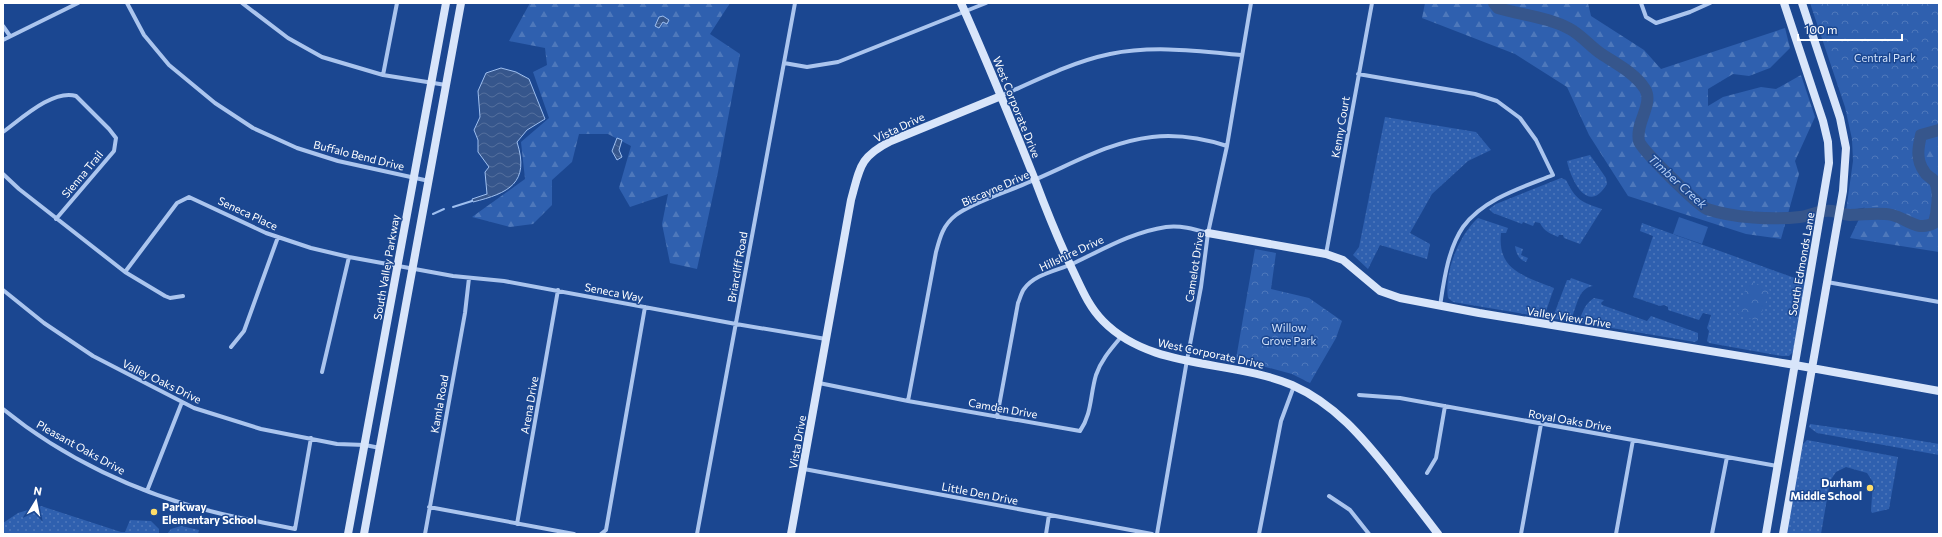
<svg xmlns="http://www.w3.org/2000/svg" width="1942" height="537" font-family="Commissioner,sans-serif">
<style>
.grass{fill:url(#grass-dots)}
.forest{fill:url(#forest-firs)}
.park{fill:url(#park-crowns)}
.garden{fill:#2f60af}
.water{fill:url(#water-waves);stroke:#9ebff0}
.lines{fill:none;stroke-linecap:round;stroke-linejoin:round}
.stream{stroke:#9ebff0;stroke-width:2}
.river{stroke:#36568c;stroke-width:12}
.street{stroke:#abc5ee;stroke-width:4}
.secondary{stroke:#d8e5fa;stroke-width:8}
.poi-dot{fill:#ffdd69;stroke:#1b4791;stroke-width:1.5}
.labels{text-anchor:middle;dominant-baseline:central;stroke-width:3;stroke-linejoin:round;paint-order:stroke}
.park-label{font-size:11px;fill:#d1e1fa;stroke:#1b4791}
.street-label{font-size:11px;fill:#fff;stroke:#1b4791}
.poi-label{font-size:11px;font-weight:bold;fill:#fff;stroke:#1b4791;text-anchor:end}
.water-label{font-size:12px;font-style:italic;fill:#b7d0f5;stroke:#1b4791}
</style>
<defs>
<pattern id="grass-dots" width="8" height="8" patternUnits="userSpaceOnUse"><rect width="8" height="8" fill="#2f60af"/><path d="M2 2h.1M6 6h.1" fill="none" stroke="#4e78bb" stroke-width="1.8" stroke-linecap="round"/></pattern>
<pattern id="forest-firs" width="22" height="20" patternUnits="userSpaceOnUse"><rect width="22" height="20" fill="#2f60af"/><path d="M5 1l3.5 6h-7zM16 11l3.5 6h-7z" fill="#4e78bb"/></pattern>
<pattern id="park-crowns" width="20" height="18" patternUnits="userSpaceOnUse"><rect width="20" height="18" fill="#2f60af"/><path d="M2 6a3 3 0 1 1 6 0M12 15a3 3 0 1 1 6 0" fill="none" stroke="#4e78bb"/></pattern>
<pattern id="water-waves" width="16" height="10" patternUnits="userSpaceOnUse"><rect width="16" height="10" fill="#36568c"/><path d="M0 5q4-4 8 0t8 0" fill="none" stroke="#546f9d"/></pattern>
</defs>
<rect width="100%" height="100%" fill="#1b4791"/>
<path class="grass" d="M1385 117 1476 132 1491 150 1468 161 1432 194 1410 233 1430 244 1427 259 1380 245 1368 269 1353 255 1359 247Z
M1590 155 1606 178 1607 184C1588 216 1571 180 1567 161Z
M1561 178 1566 180C1576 200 1581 202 1602 209L1580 244 1564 238 1563 235H1559L1558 237C1549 233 1544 231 1540 223L1535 222 1533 226 1523 222 1522 224 1493 213 1489 209 1496 204Z
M1478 218 1508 228 1506 233H1501C1497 271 1525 276 1554 288L1545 314 1542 317 1453 302 1448 298C1444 272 1459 235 1478 218Z
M1642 223 1806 282 1793 352 1789 356H1782L1709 343 1707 341 1709 331 1707 328 1711 315 1703 313 1699 320 1668 310V307L1664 305 1660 306 1633 297 1653 236 1640 231Z
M1515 246 1523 249 1521 255 1528 258 1526 262C1519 260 1516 253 1515 246Z
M1571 278 1593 286C1577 288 1577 309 1570 321L1555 319 1553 317 1567 280H1570Z
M1594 298 1604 300 1601 303 1602 305 1647 321 1651 316 1698 333V340L1695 342 1582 323 1580 319C1583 310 1586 303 1594 298Z
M1810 424 1879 434 1939 444V455L1817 433 1809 427Z
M1807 440 1898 457 1889 509 1872 513 1871 511 1873 482 1867 473 1846 467 1836 472 1830 481 1821 534H1785L1803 444Z
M41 506 121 532H125L130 520 151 521 159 529V534H3V523L18 513Z
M181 526 199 530 198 534H167L171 529Z"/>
<path class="forest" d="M530 3H730L710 34 740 54 718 172 697 269 670 263 662 224 668 194 630 207 619 188 631 146 608 134H579L572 162 552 180V205L533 224 510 227 472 217 525 179 521 142 549 118 533 72 547 65 545 48 509 41Z
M1425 3H1588L1591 16 1644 50 1661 69 1785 28 1790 48 1770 68 1749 76 1733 74 1708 89V106L1723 97 1761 87 1776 89 1801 75 1815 117 1795 161 1799 174 1781 239 1746 234 1628 196 1589 135 1567 87 1515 54 1422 18Z
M1939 75V252L1850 238 1879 177Z"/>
<path class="park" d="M1810 3H1939V126L1928 127 1917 132C1913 146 1912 160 1920 174 1922 179 1927 182 1929 186 1933 196 1932 207 1930 217L1922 218 1879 205 1846 211 1853 161 1852 139 1845 107Z
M1255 249 1276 253 1271 289 1309 298 1342 321 1336 338 1310 383 1292 374 1236 359Z
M1752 282 1769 288 1770 292 1759 319 1757 321 1738 314 1737 311 1748 283Z"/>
<path class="garden" d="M1679 217 1708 227 1702 244 1673 234Z"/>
<path class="water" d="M663 16 669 20 667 24 663 22 659 28 655 26 659 17Z
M501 68 516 72 529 79 545 119 527 130 517 142C530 183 509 193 473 202L472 199 487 194 485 172 489 167 478 152V140L474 130 480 117 478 91 486 73Z
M617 138 622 140 619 150 622 157 617 160 612 151Z"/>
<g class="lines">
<path class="stream" d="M453 207 472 201
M433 214 444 209"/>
<path class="river" d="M1494 3 1498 8C1521 15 1549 17 1570 29 1583 36 1591 48 1603 55 1617 64 1636 74 1645 89 1654 104 1635 123 1639 141 1641 150 1698 205 1707 209 1733 218 1773 220 1800 217 1811 216 1820 209 1832 211 1838 212 1844 215 1850 215 1863 215 1878 212 1892 215 1908 219 1917 232 1934 223 1937 213 1940 191 1935 182 1933 178 1926 176 1924 171 1916 160 1918 148 1921 135L1939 130"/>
<path class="street" d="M127 3 144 35 169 65 215 103 253 128 297 148 338 161 429 181
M242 3 288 38 322 57 383 75 446 85
M1641 3 1646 17 1656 23 1690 12 1710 3
M3 26 10 36
M3 40 78 3
M784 63 807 67 838 62 986 3
M1358 74 1475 94 1497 101 1520 118 1536 140 1553 175C1523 187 1483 199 1463 227 1448 249 1444 280 1440 306
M383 75 397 3
M1001 96C1037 80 1072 62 1110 54 1153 45 1198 51 1241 55
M3 132C21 119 53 89 76 96L109 129 116 138 114 151 56 219
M3 174 19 189 125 272 165 296 170 298 183 296
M1326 254 1372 3
M125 272 177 203 189 197 266 233 311 248 349 257 453 276 504 281 736 324 826 339
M1827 282 1939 302
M3 290 44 323 93 356 194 408 261 429 337 444 365 445 380 448
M231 347 244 331 278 237
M322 372 349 257
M819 383 908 401 1080 431C1092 414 1090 395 1096 375 1101 360 1111 349 1121 337
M1359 395 1400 398 1777 466
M908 401 936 252C940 237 943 225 956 215 973 202 1007 192 1027 183 1069 166 1107 142 1152 137 1178 134 1202 138 1227 146
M3 409C63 458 139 494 214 512 241 519 268 523 295 529L311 438
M997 417 1018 303C1020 299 1021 293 1024 289 1035 274 1056 271 1072 264 1102 250 1132 232 1166 227 1180 225 1194 229 1208 233
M804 469 1152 534
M1427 473 1436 458 1445 406
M147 491 182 402
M1329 496 1350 510 1369 534
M429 507 574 534
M517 524 558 290
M425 534 465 313 469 278
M601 534 606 530 645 307
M697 534 795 3
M1046 534 1049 515
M1157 534 1187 360 1201 287 1208 233 1227 146 1251 3
M1259 534 1281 421 1294 386
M1521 534 1541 424
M1616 534 1633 440
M1712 534 1727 457"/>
<path class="secondary" d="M961 3C987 61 1011 120 1035 180 1047 212 1060 244 1075 275 1083 292 1090 308 1103 321 1152 371 1231 359 1292 385 1335 404 1363 438 1391 473 1407 494 1423 514 1438 534
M1208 233 1326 254 1343 260 1380 291 1400 298 1479 313 1795 365 1939 391
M348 534 446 3
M364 534 461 3
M791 534 851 200C860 168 859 157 891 141L1001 96
M1766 534 1829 163 1828 142 1823 121 1784 3
M1783 534 1843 191 1846 148 1840 118 1802 3"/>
</g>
<g class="poi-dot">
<circle cx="1870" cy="488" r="4"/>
<circle cx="154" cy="512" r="4"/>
</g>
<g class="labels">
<g class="park-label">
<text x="1885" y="57">Central Park</text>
<text x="1289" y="327">Willow<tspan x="1289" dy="13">Grove Park</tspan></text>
</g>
<g class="street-label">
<text transform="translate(1017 107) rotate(68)">West Corporate Drive</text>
<text transform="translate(899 127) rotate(-25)">Vista Drive</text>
<text transform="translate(1340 127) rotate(-80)">Kenny Court</text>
<text transform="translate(359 155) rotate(14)">Buffalo Bend Drive</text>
<text transform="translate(82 174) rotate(-50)">Sienna Trail</text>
<text transform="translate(995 188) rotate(-24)">Biscayne Drive</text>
<text transform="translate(248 213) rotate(25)">Seneca Place</text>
<text transform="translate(1071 253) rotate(-25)">Hillshire Drive</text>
<text transform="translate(1801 264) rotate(-80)">South Edmonds Lane</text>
<text transform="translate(386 267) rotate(-80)">South Valley Parkway</text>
<text transform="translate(737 267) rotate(-80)">Briarcliff Road</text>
<text transform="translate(1194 267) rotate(-81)">Camelot Drive</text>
<text transform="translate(614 292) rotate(11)">Seneca Way</text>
<text transform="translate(1569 317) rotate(9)">Valley View Drive</text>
<text transform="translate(1211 353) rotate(12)">West Corporate Drive</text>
<text transform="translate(162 381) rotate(26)">Valley Oaks Drive</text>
<text transform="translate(439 404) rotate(-80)">Kamla Road</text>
<text transform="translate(529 405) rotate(-80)">Arena Drive</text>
<text transform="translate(1003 408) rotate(10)">Camden Drive</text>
<text transform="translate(1570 420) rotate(10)">Royal Oaks Drive</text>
<text transform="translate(797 442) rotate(-80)">Vista Drive</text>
<text transform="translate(81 447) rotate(29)">Pleasant Oaks Drive</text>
<text transform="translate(980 493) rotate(11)">Little Den Drive</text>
</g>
<g class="poi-label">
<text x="1862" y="482">Durham<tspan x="1862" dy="13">Middle School</tspan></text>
<text x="162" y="506" text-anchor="start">Parkway<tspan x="162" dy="13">Elementary School</tspan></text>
</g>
<g class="water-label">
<text transform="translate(1678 181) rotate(42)">Timber Creek</text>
</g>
</g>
<rect width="1942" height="537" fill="none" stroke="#ffffff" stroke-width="8"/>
<g transform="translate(36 501) rotate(10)" stroke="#1b4791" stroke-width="3" paint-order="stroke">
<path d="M0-3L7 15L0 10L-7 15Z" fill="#ffffff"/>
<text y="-6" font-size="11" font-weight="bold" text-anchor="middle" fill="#ffffff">N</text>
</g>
<path d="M1798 34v6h104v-6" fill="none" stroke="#ffffff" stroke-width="2"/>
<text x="1804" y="34" font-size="12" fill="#ffffff" stroke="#1b4791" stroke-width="3" paint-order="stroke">100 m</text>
</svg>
